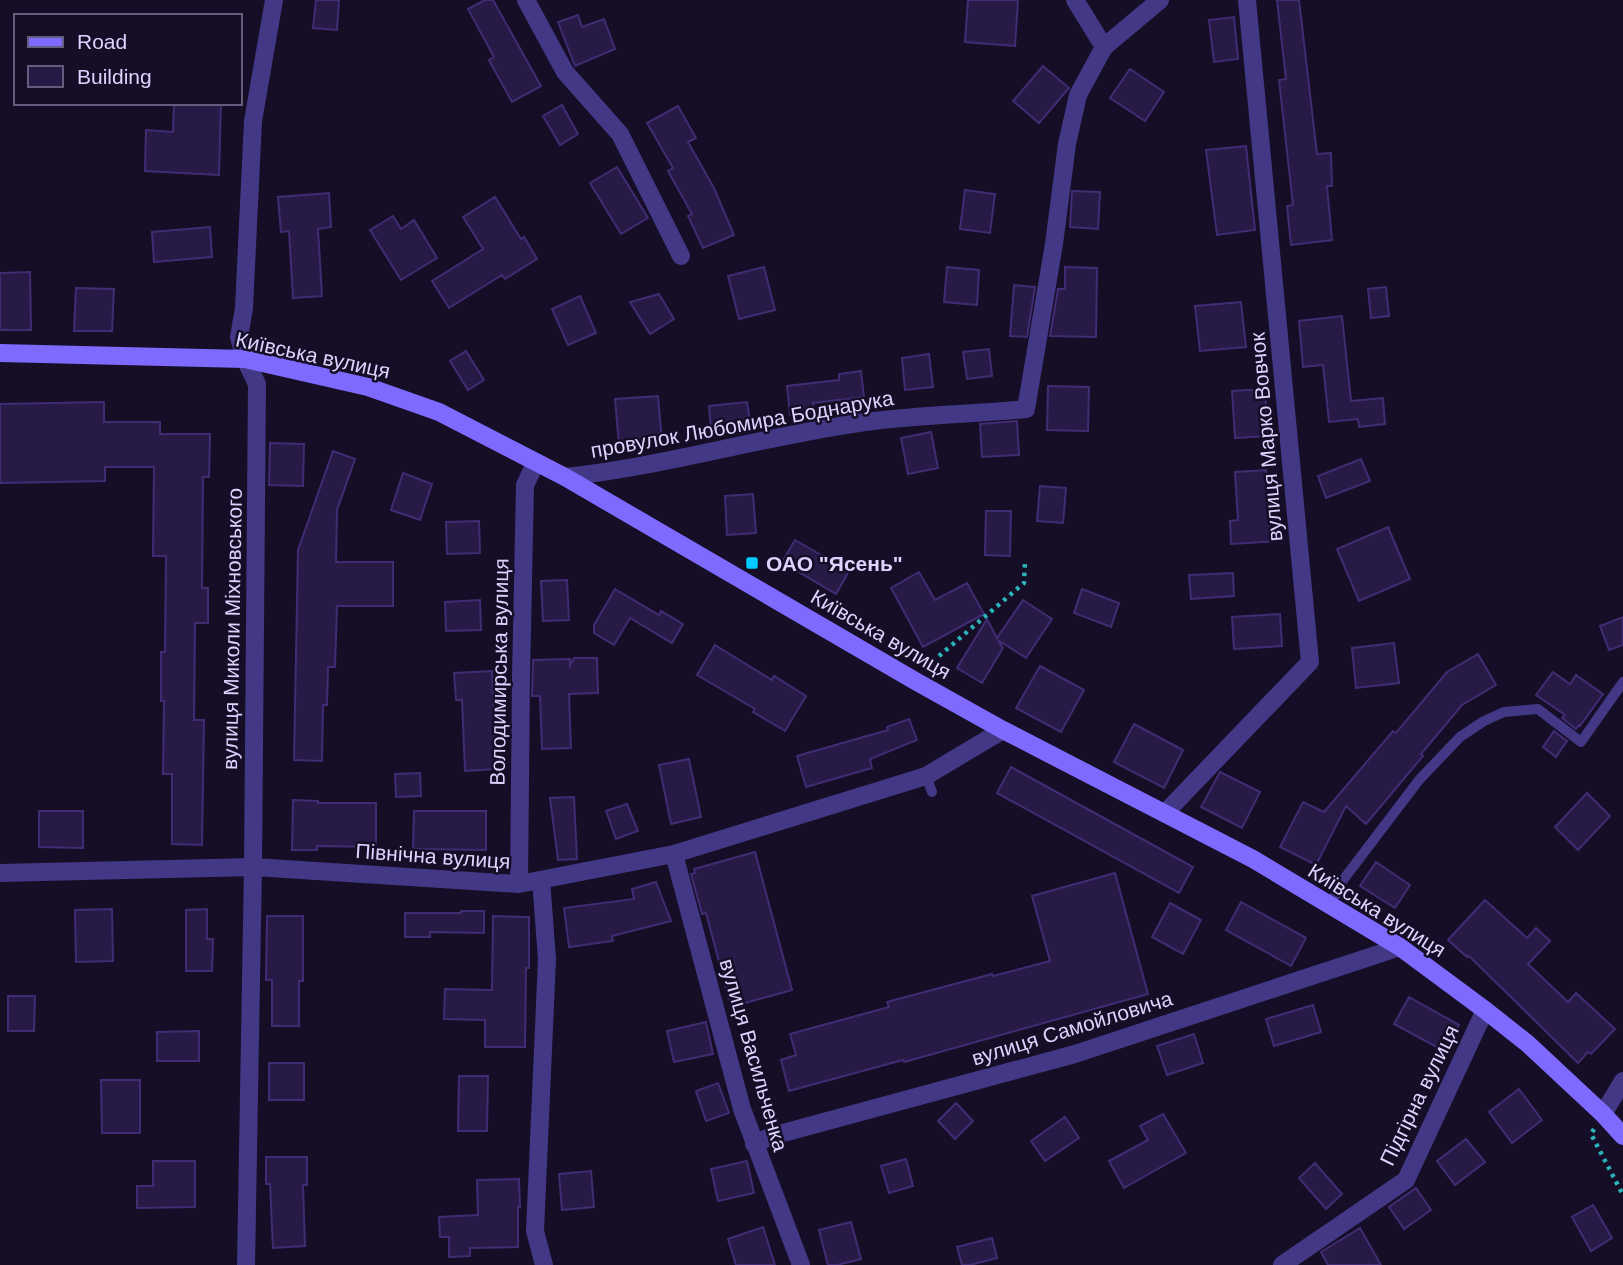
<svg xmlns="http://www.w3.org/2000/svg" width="1623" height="1265" font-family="Arial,sans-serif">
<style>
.building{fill:#281a47;stroke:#412c74;stroke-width:2}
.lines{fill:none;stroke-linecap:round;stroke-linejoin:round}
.path{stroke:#2cb4ba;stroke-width:4.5;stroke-dasharray:3.5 5;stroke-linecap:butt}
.service{stroke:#433886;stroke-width:10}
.minor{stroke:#433886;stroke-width:18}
.tertiary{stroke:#433886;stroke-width:18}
.secondary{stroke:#7e6aff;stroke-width:18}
.poi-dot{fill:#00cbfe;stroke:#150e26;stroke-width:2.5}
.labels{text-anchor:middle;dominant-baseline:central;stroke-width:5;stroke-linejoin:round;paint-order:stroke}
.street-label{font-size:21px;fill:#ddd3ff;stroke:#150e26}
.poi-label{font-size:21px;font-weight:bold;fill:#ddd3ff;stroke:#150e26;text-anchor:start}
</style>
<rect width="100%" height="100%" fill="#150e26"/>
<path class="building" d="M316 0H339L337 30 313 28Z
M485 0H493L541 86 512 102 489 60 494 57 468 9Z
M968 0H1018L1015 46 965 42Z
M1277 0H1299L1317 154 1331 153 1332 186H1327L1332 240 1291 245 1287 206 1293 205 1279 80 1286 79Z
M578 15 582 27 604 19 615 49 575 66 558 22Z
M1234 17 1238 59 1214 62 1209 20Z
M1043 66 1069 88 1039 123 1013 101Z
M1130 69 1164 92 1145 121 1110 98Z
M174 103H221L219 175 145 171 146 130 173 132Z
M562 105 578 134 560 145 543 116Z
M678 106 696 138 688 142 714 188 734 235 703 248 688 216 692 214 668 171 673 168 647 123Z
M1246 146 1255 230 1217 235 1206 150Z
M617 167 648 218 621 234 590 183Z
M965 190 995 194 990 233 960 229Z
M1072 191 1100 192 1098 229 1070 227Z
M329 193 331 227 318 229 322 296 293 298 289 231 281 232 278 197Z
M495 197 521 239 524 237 537 259 505 279 502 275 449 308 432 281 483 249 463 217Z
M393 216 401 229 414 220 437 258 401 280 370 230Z
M210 227 212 257 154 262 152 232Z
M764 267 775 310 739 319 728 276Z
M947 267 979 270 977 305 944 302Z
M1065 267 1097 268 1096 337 1050 336 1058 289H1065Z
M30 272 31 330H0V273Z
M1014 285 1035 287 1027 337 1010 336Z
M1386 287 1389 316 1371 318 1368 289Z
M76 288 114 289 112 331H74Z
M659 294 674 319 650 334 630 302Z
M580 296 596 333 568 345 552 309Z
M1241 302 1246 347 1200 351 1195 306Z
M1342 316 1351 401 1383 398 1385 424 1359 427 1358 419 1329 422 1323 365 1303 367 1299 321Z
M989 349 992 376 967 379 963 352Z
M466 351 484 380 468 390 450 361Z
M929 354 933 387 905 390 902 358Z
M861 371 864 397 813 403 814 412 790 415 787 386 839 380V374Z
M1048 386 1089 387 1088 431 1047 430Z
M1265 389 1268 436 1235 438 1232 391Z
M658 396 662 442 619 445 615 399Z
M104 402V422H160V434H210L209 477H203L202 588H208V623H195L194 720H204L202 845 172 844V774H163L164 701H161V652H165L166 556H153L154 467H105V481L0 483V404Z
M747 402 751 427 711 431 709 406Z
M1017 421 1019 455 982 457 980 424Z
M931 432 938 468 908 474 901 438Z
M270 443 304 444 303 486 269 485Z
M333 451 355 459 337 510 336 562H393V606H337L335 667H328L327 705H323L322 761 294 760 298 550Z
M1361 459 1370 481 1326 498 1318 476Z
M1266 470 1269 518H1276L1278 541 1231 544 1230 521 1238 520 1235 472Z
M403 473 432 484 420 520 391 510Z
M1040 486 1066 488 1063 523 1037 521Z
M753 494 756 533 727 535 725 496Z
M986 511H1011L1010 556 985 555Z
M479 521 480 553 447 554 446 522Z
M1388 527 1410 579 1359 601 1337 549Z
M795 540 849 571 836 594 782 562Z
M919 572 935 600 967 583 984 614 923 647 891 588Z
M1233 573 1234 596 1191 599 1189 575Z
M567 580 569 620 543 621 541 581Z
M615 589 659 615 661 611 683 624 672 643 630 618 614 645 594 633V625Z
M1082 589 1119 603 1111 627 1074 613Z
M480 600 481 630 446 631 445 602Z
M1023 600 1052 619 1026 658 998 640 1003 648 982 683 957 668 987 619 997 638Z
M1280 614 1282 646 1234 649 1232 617Z
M1623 617V645L1609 650 1600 626Z
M1394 643 1399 683 1356 688 1352 648Z
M715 645 772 680 774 676 806 696 785 731 753 712 755 709 697 675Z
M1478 654 1496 685 1462 705 1421 754 1423 756 1366 824 1346 806 1316 865 1280 847 1303 802 1324 812 1393 731 1396 733 1447 672Z
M574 658H597L598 693 569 694 571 748 542 749 540 696H532L533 660 570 659V665Z
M1040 666 1084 690 1061 732 1016 708Z
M492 671 496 769 465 771 462 700H456L454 673Z
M1553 672 1570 684 1576 675 1603 694 1580 726 1579 725 1576 729 1562 718 1565 715 1536 695Z
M909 719 917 740 870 759 872 768 806 787 797 756 888 730 887 727Z
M1134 724 1183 750 1164 788 1114 762Z
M1554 731 1567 741 1556 757 1543 747Z
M689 759 701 817 671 824 659 765Z
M1011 767 1193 867 1179 893 997 793Z
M1220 772 1260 792 1242 828 1201 807Z
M420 773 421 796 396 797 395 774Z
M1587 793 1610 816 1578 850 1555 827Z
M574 797 577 859 558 860 550 798Z
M293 800 318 801V803H376V847L317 846V850H292Z
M627 804 638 831 616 839 606 811Z
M39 811H83V848L39 847Z
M414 811H486V850L413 849Z
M755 852 792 990 731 1007 706 913 702 914 691 874 695 873 694 869Z
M1376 862 1410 885 1395 908 1360 886Z
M1115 873 1148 994 904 1062 903 1060 789 1091 781 1060 796 1055 790 1034 889 1007 887 1002 992 974 993 976 1050 961 1032 896Z
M656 882 671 921 612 936 613 941 569 947 564 908 634 899 632 889Z
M1485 900 1527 938 1536 928 1550 941 1528 964 1568 1002 1576 993 1615 1029 1591 1054 1588 1052 1578 1063 1469 956 1467 957 1448 940Z
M1241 902 1306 938 1291 966 1226 930Z
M1170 903 1201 920 1183 954 1152 937Z
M112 909 113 961 76 962 75 910Z
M207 909V939H213L212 971H186V910Z
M461 911H484V933L430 932V937H405V913H461Z
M267 916H303V981H299V1026H272V980H266Z
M493 916 529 917V968H526L525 1047H485V1020L444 1019 445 989 492 990Z
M8 996H35L34 1031H8Z
M1409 997 1459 1025 1444 1051 1394 1024Z
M1313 1005 1321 1032 1274 1046 1266 1019Z
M706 1022 713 1054 674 1062 667 1031Z
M199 1031V1061H157V1032Z
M1194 1034 1203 1063 1167 1075 1157 1046Z
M269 1063H304V1100H269Z
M459 1076H488L487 1131H458Z
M101 1080H140V1133H102Z
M718 1083 729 1113 706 1121 696 1091Z
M1519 1089 1542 1120 1512 1143 1489 1112Z
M956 1103 973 1121 955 1139 938 1121Z
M1163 1114 1186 1153 1124 1188 1109 1161 1148 1140 1140 1126Z
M1065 1117 1079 1138 1045 1161 1031 1141Z
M1466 1139 1485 1162 1455 1185 1437 1161Z
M266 1157H307V1185H303L305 1246 273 1248 270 1184H266Z
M906 1159 913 1186 889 1193 881 1166Z
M153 1161H195V1207L137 1208V1186H153Z
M747 1161 754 1193 718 1201 711 1169Z
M1315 1163 1342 1194 1326 1209 1299 1178Z
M591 1171 594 1207 562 1210 559 1174Z
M519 1179 520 1207H518V1247L470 1248V1256L449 1257V1237H440L439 1217 478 1215 477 1180Z
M1416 1188 1431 1210 1404 1229 1389 1207Z
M1593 1205 1612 1238 1591 1251 1572 1217Z
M851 1222 861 1259 837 1265H828L819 1230Z
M763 1227 775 1265H736L728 1239Z
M1360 1228 1381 1265H1328L1321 1252Z
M992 1238 997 1258 970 1265H962L957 1247Z"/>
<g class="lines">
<path class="path" d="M927 668 932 662 1024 583 1025 562
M1594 1129 1591 1134 1623 1195"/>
<path class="service" d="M926 776 932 792
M1328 904 1338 892 1340 884 1419 780 1460 737 1484 721 1504 712 1538 709 1581 742 1623 682"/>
<path class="minor" d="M526 0 565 72 620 134 681 256
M1075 0 1104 47
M565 477C666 466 765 436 865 422 918 415 973 414 1026 409L1054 244 1067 144 1078 95 1104 47 1160 0
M1165 813 1310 662 1247 0
M674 854 742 1109 801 1265
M0 873 253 867 519 884 674 854 926 776 1003 730
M541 880 547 959 535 1231 544 1265
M519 884 521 678 525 485 536 462
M754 1144 772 1136 1075 1054 1400 947
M246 1265 253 867 257 384 245 359 239 337 244 308 253 121 274 0
M1282 1265 1406 1180 1485 1010"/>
<path class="tertiary" d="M1603 1114 1623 1081"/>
<path class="secondary" d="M0 353 245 359 368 387 439 412 565 477 917 682 1003 730 1253 859 1400 947 1485 1010 1528 1044 1603 1114 1623 1136"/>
</g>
<rect class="poi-dot" x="745" y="556" width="14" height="14" rx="3.5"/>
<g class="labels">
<g class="street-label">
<text transform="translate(313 355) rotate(12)">Київська вулиця</text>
<text transform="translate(742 424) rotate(-10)">провулок Любомира Боднарука</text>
<text transform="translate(1266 437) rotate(-95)">вулиця Марко Вовчок</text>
<text transform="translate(232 629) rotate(-89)">вулиця Миколи Міхновського</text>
<text transform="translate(881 634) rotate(30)">Київська вулиця</text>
<text transform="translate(499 672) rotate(-89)">Володимирська вулиця</text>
<text transform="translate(433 856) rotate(4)">Північна вулиця</text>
<text transform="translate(1377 910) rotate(32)">Київська вулиця</text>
<text transform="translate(1072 1028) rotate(-17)">вулиця Самойловича</text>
<text transform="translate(754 1055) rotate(74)">вулиця Васильченка</text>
<text transform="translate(1419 1095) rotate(-64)">Підгірна вулиця</text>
</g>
<g class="poi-label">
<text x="766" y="563">ОАО "Ясень"</text>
</g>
</g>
<rect x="14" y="14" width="228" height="91" fill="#150e26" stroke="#655d7d" stroke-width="2"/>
<rect x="28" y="37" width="35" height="10" fill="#7e6aff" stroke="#655d7d" stroke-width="2"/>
<text x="77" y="49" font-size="21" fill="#ddd3ff">Road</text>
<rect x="28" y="66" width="35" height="21" fill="#281a47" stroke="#655d7d" stroke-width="2"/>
<text x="77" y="84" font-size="21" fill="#ddd3ff">Building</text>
</svg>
